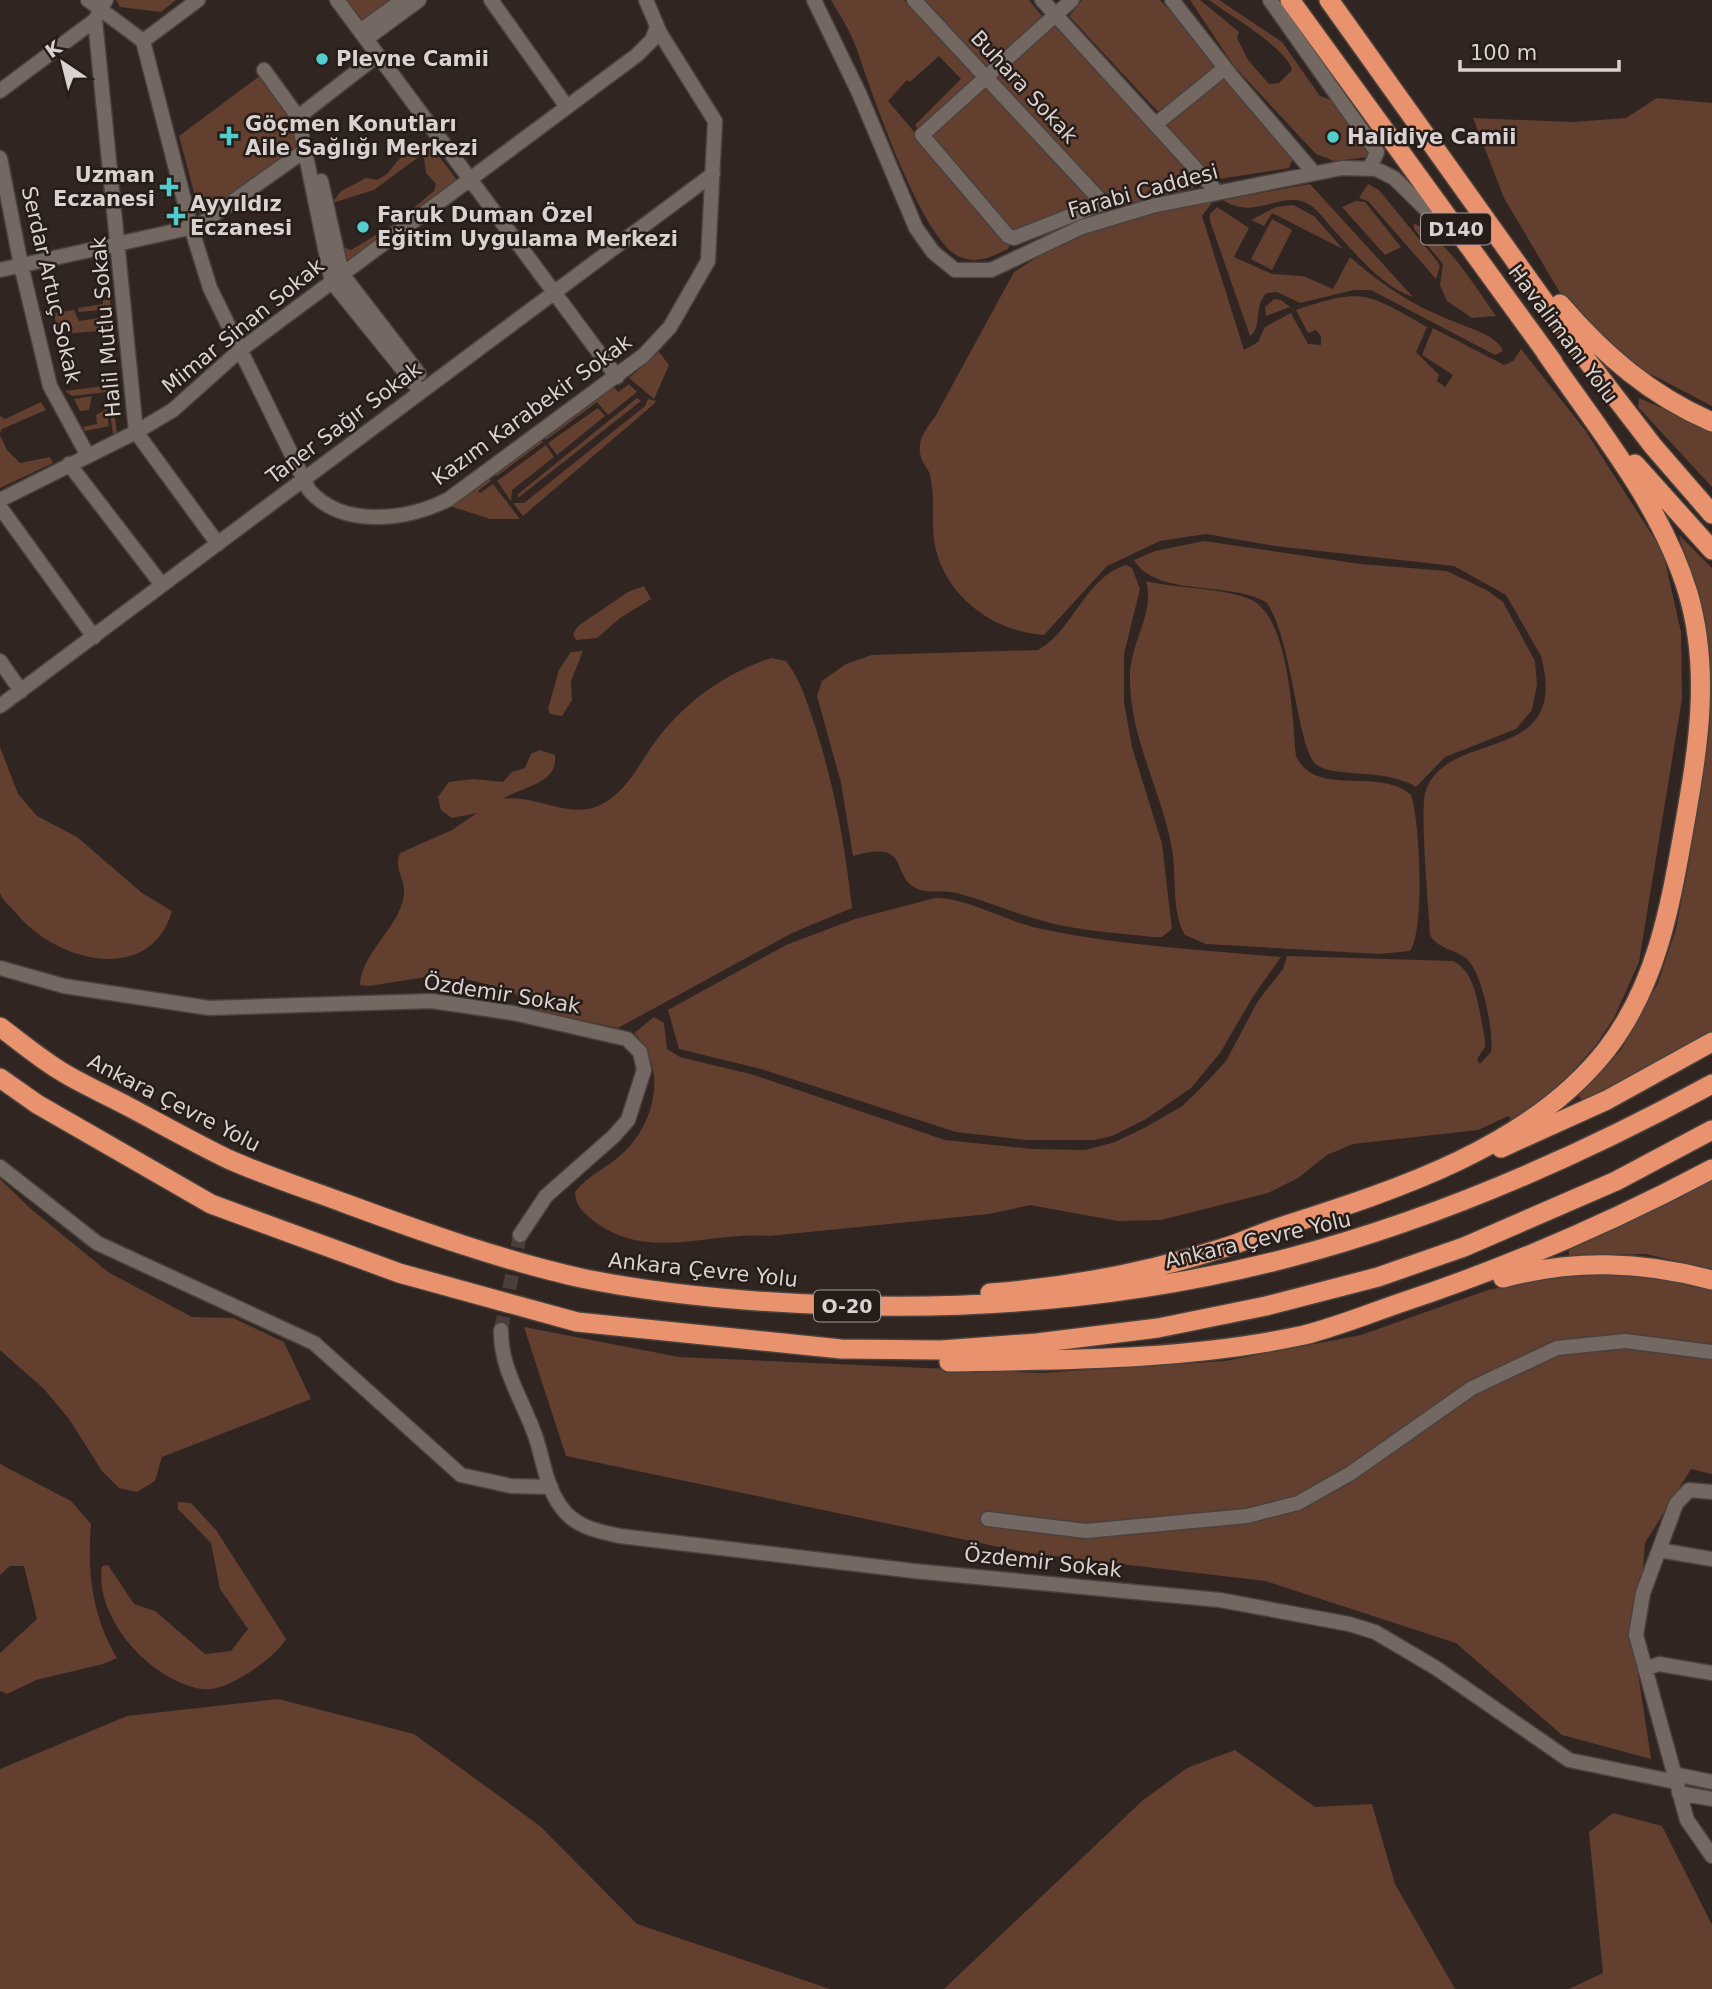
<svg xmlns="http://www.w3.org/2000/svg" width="1712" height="1989" font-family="'DejaVu Sans',sans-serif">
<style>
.green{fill:#633f30}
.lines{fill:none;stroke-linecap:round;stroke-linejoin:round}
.minor-tunnel{stroke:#4a3f3b;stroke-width:14;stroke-dasharray:14 7;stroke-linecap:butt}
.minor-casing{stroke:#4a413d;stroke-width:17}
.highway-casing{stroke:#4a413d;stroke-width:22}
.minor{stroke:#746863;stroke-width:14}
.highway{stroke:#e8926e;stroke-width:19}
.poi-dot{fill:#53cdcb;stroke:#261c18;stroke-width:2.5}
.labels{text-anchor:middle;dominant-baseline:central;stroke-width:5;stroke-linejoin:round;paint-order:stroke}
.shield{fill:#261c18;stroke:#a49b99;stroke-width:2}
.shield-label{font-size:19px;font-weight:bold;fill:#dad2d0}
.poi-label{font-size:21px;font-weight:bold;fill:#dad2d0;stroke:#261c18;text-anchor:start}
.street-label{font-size:21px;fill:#dad2d0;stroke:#261c18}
</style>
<rect width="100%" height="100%" fill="#302521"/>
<path class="green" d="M116 0H176L161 12 120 7Z
M347 0H396L365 23Z
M831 0H904L975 73 973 81 920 131 915 125 961 79 939 56 910 82 907 80 888 101 1010 245 1008 249C991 257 977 265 958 256 920 237 871 90 856 47 850 31 840 15 831 0Z
M922 0H1029L1042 16 989 68Z
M1082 0H1160L1218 64 1161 115 1069 16Z
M1190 0H1200L1239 32 1237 38 1248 60 1269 84 1279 83 1292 70C1288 49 1228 14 1209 0H1219L1282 42 1320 96 1338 102 1377 156 1334 161 1316 154 1234 66Z
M1053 23 1194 178 1196 184 1193 188 1118 207 995 76Z
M261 75 292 121 296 148 200 215 179 136Z
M1224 75 1293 158 1289 168 1219 179 1193 160 1167 128V123Z
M987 85 1091 201 1018 232 1005 224 929 136Z
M1657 98 1712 103V406L1618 357 1559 291 1504 198 1473 118 1572 122 1626 118Z
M428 142 457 180 347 261 338 250 343 247 351 250 394 224 434 191 436 184 426 173 424 158 420 156 374 190 332 203 341 191 366 178 377 180 387 174 400 158Z
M1310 184 1413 297C1381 286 1355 253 1332 228 1326 221 1318 210 1310 205 1282 188 1257 222 1223 200Z
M1368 184 1379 190 1437 261 1440 266 1436 279 1368 201 1359 198Z
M1214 200 1202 216 1244 350 1258 342 1265 327 1291 313 1308 344 1321 345V336L1316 330 1308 333 1296 310C1364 287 1367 293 1427 327L1416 352 1439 375 1437 381 1445 387 1453 375 1422 355 1433 328 1504 365 1513 361 1521 349 1585 430 1663 552 1681 632 1682 699 1639 962 1614 1018 1595 1046 1555 1091 1515 1122 1508 1116 1478 1130 1353 1144 1327 1155 1298 1178 1268 1193 1161 1220 1118 1221 1030 1205 989 1214 769 1236C708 1231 649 1262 595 1222 585 1214 575 1206 575 1192 587 1176 608 1167 622 1154 656 1123 668 1067 634 1033L654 1017 664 1023 667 1049 680 1057 754 1075 945 1140 1032 1149 1085 1150 1115 1142 1144 1128 1181 1107 1203 1086 1226 1061 1258 1001 1283 969 1287 956 1453 961C1478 973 1479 1014 1485 1039V1047L1477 1059 1480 1064 1491 1052C1494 1031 1482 972 1466 958 1454 949 1438 949 1430 935 1429 909 1419 807 1426 790 1449 727 1571 767 1541 656L1506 595 1454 566 1275 546 1206 534 1160 541 1107 566 1044 635C996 632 948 599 936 550 930 526 936 499 930 475 929 470 924 465 922 460 915 443 925 430 935 417L1014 272 1053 247 1107 225Z
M1356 201 1365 202 1401 247 1385 255 1342 207Z
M1293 205 1314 216 1343 249 1272 213 1264 226 1251 220 1276 207Z
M1217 207 1249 228 1234 257 1272 274 1303 276 1333 289 1350 257C1389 291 1419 309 1468 327 1480 332 1498 338 1503 351L1495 355 1371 290H1354L1300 303 1277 292 1267 293C1253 304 1263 328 1250 336L1210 221V214Z
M1272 219 1292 230 1272 270 1251 259Z
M1414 223C1450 243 1473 284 1496 316L1472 318 1447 301 1440 285 1443 264 1414 229Z
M110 299 111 309 79 312 78 308 103 304V300Z
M1274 299 1281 300 1290 307 1266 316 1265 307Z
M74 310 79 321 112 316 113 330 61 334 57 330 54 313Z
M659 352 669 365 654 399 629 378Z
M629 384 637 392 608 415 597 402 546 440 544 437 614 387 618 392Z
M111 385 117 434H113L107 392 72 396 65 391Z
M92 396 89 410 80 411 74 399Z
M637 398 641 401 518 498V494Z
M1639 398 1712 430V487L1638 407Z
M648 399 656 401 654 404 523 516 513 503H524L645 406Z
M41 402 46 410 2 429 0 433V416L5 419Z
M598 408 605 416 557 455 548 443Z
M107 409 109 426 85 431 83 427 97 424 96 415Z
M0 435 7 450 20 463 50 457 53 463 0 488Z
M541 439 543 442 497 476 492 475Z
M546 445 554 457 512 490 511 501 497 481Z
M488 478 491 481 478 491 480 493 493 484 520 519H490L450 506Z
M1679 535 1712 568V1036L1586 1105 1578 1095 1621 1050 1658 983 1676 929 1688 868 1697 812 1709 663Z
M1204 541 1360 564 1447 571 1488 591 1503 602 1535 661 1537 684 1532 710 1516 729 1445 757 1416 787C1387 768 1334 778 1317 765 1297 751 1293 638 1266 602 1229 581 1155 597 1134 560L1155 551Z
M1126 565 1132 568 1140 589 1124 654V702L1132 747 1162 844 1172 929 1162 937H1152C1119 933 1083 931 1050 923 1019 915 989 902 957 893 946 890 929 893 920 890 887 878 915 838 853 856L841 783 817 696 822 681 846 664 872 655 1038 650C1073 631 1085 577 1126 565Z
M1146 581C1179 589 1215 587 1247 598 1290 612 1292 717 1296 756 1316 799 1380 766 1411 795 1420 820 1425 931 1410 951L1379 954 1206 944 1185 935C1172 913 1176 882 1173 856 1165 796 1128 738 1130 674 1131 642 1155 612 1146 581Z
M644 586 651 599 620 618 597 638 576 640 573 634 578 626 628 592Z
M583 651 571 681 572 700 562 716 550 714 548 709 559 670 571 652Z
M771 658 786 661C802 682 808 705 816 729 835 789 845 846 852 908L792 933 618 1028 536 1010 510 990 470 980 426 977 369 986 360 985C362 951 399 929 404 895 406 878 393 870 400 853L452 830 477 813 452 818 441 810 438 797 449 782 474 779 503 782 512 772 525 768 531 754 540 750 555 755C558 785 522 786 503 799 535 794 567 819 598 806 627 793 638 765 655 742 683 703 725 673 771 658Z
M0 747 18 794 37 816 77 837 142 893 172 911C150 987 55 961 17 914 12 908 2 900 0 893 0 882 0 866 0 855 0 819 0 783 0 747Z
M935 898C965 897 1006 921 1037 928 1117 945 1199 950 1281 957L1254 995 1220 1053 1191 1088 1146 1119 1112 1136 1094 1140H1027L956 1132 761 1069 679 1049 668 1010 786 945 855 919Z
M1712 1171V1269L1646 1254 1569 1256V1245Z
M0 1179 31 1209 108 1272 192 1317 233 1318 284 1342 311 1399 162 1457 155 1481 137 1492 119 1488 102 1471 69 1419 44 1389 0 1350Z
M1591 1270 1689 1282 1712 1289V1474L1691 1469 1645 1543 1636 1660 1651 1759 1562 1735 1456 1643 1265 1581 1028 1553 566 1456 524 1327 679 1357 1041 1373 1225 1361 1361 1335 1488 1290Z
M0 1464 71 1501 91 1524C87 1571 92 1616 117 1658L103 1664 36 1680 7 1694 0 1691V1653L37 1619 24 1566H10L0 1575Z
M178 1502 191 1503 216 1530 286 1639C274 1659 226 1693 202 1689 152 1681 94 1620 102 1566L108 1565 134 1604 155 1611 205 1654 231 1651 248 1629 220 1589 211 1543 178 1509Z
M278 1699 414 1734 540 1826 637 1924 830 1989H0V1769L127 1716Z
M1235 1750 1315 1807 1372 1804 1395 1884 1455 1989H944L1142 1801 1187 1768Z
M1613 1813 1662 1826 1712 1925V1989H1569L1603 1973 1589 1832Z"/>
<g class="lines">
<path class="minor-tunnel" d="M501 1330 520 1235"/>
<defs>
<path id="minor" d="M88 0 143 41
M106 0 95 20 136 432 218 544
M337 0 617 377
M491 0 567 107
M814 0 859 93 916 228 933 252 955 270H991L1082 227 1152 206 1342 168 1376 169 1394 178 1451 234
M914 0 1103 203 1014 238 1008 236 922 135 1072 0
M1042 0 1216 191
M1172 0 1233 78 1314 173
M1270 0 1377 152 1370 168
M360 31 403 0
M366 39 419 0
M143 41 191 227 210 288 309 490C343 529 409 520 449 499L644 355 670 327 708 261 715 121 660 33 646 0
M143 41 198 0
M264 70 298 117 332 282 421 392
M0 91 95 20
M298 117 378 55
M1156 124 1225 68
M0 158 21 265 50 386 88 456
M321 181 342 274 419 374
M0 270 198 226 304 151
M69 464 162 585
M0 500 136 432 173 410 239 351 637 55 652 40 657 27
M0 507 94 637
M0 661 21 691
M0 706 713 174
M0 968 64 986 209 1008 432 1001 513 1013 627 1039 640 1052 644 1070 628 1120 614 1136 546 1196 520 1235
M0 1167 97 1243 314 1343 461 1475 511 1486 551 1487
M501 1330C500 1369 524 1402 536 1438 544 1463 547 1493 566 1513 580 1528 601 1532 620 1536L914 1571 1220 1600 1349 1624 1375 1632 1436 1668 1569 1760 1676 1782
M1712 1492 1689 1490 1676 1504 1643 1593 1636 1635 1687 1820 1712 1856
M988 1519 1086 1531 1247 1516 1298 1503 1351 1473 1472 1388 1557 1348 1625 1341 1712 1352
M1659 1550 1712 1559
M1645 1669 1659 1664 1712 1673
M1674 1774 1712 1782
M1679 1793 1712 1799"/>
<path id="highway" d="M1290 0 1553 362
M1329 0 1576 346 1653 446 1712 514
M1560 304C1604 355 1650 395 1712 422
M1635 464 1712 550
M0 1027C19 1041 38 1057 59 1070 81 1084 107 1095 131 1108 163 1125 195 1143 228 1159 266 1176 307 1189 347 1204 423 1232 501 1260 581 1278 663 1295 749 1302 834 1305 1163 1317 1424 1241 1712 1084
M0 1078 37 1104 211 1204 399 1273 577 1322 841 1349 941 1350 1037 1343 1158 1328 1266 1306 1378 1277 1464 1247 1616 1181 1712 1130
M1501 1148 1607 1100 1712 1042
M1503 1278C1574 1259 1641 1261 1712 1280
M990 1293C1068 1287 1149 1272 1223 1248 1241 1243 1258 1234 1277 1228 1392 1191 1529 1149 1607 1049 1657 984 1670 907 1684 828 1698 748 1711 672 1688 593 1661 504 1598 429 1546 353
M949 1362C1066 1360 1189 1360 1304 1335 1336 1327 1368 1314 1400 1303 1508 1267 1611 1223 1712 1169"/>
</defs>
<use href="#minor" class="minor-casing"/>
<use href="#highway" class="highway-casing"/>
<use href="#minor" class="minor"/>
<use href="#highway" class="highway"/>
</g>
<g class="poi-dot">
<circle cx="322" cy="59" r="7"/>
<path d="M225.5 125.5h7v7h7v7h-7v7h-7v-7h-7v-7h7z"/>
<circle cx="1333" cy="137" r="7"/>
<path d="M165.5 176.5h7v7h7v7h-7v7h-7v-7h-7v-7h7z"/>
<path d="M172.5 205.5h7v7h7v7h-7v7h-7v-7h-7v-7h7z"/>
<circle cx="363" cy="227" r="7"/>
</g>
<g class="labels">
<g class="shield">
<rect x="1421" y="213.5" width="70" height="31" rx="5"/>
<rect x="814" y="1290.5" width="66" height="31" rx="5"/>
</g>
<g class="shield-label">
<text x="1456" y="229">D140</text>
<text x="847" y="1306">O-20</text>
</g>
<g class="poi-label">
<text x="336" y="59">Plevne Camii</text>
<text x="245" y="124">Göçmen Konutları<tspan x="245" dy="24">Aile Sağlığı Merkezi</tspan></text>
<text x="1347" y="137">Halidiye Camii</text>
<text x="155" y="175" text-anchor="end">Uzman<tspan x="155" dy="24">Eczanesi</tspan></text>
<text x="190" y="204">Ayyıldız<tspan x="190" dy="24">Eczanesi</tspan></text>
<text x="377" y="215">Faruk Duman Özel<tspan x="377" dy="24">Eğitim Uygulama Merkezi</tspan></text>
</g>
<g class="street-label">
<text transform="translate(1024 87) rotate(47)">Buhara Sokak</text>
<text transform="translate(1143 191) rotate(-15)">Farabi Caddesi</text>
<text transform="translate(51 285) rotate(77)">Serdar Artuç Sokak</text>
<text transform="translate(243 326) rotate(-39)">Mimar Sinan Sokak</text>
<text transform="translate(106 327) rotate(-95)">Halil Mutlu Sokak</text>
<text transform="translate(1563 334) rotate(53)">Havalimanı Yolu</text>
<text transform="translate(532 410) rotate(-36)">Kazım Karabekir Sokak</text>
<text transform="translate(344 423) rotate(-37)">Taner Sağır Sokak</text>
<text transform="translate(502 994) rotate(9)">Özdemir Sokak</text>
<text transform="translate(174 1103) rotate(27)">Ankara Çevre Yolu</text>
<text transform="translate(1258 1240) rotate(-13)">Ankara Çevre Yolu</text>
<text transform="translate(703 1270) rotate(6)">Ankara Çevre Yolu</text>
<text transform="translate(1043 1562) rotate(6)">Özdemir Sokak</text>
</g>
</g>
<g transform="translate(63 63) rotate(325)" stroke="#261c18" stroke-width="5" paint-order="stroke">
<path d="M0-5L12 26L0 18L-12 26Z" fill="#dad2d0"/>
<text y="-10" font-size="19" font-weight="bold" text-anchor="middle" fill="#dad2d0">K</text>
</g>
<path d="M1460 60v10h159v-10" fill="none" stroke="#dad2d0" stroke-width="3.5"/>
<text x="1470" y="60" font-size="21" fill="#dad2d0" stroke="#261c18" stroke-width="5" paint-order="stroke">100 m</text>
</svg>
